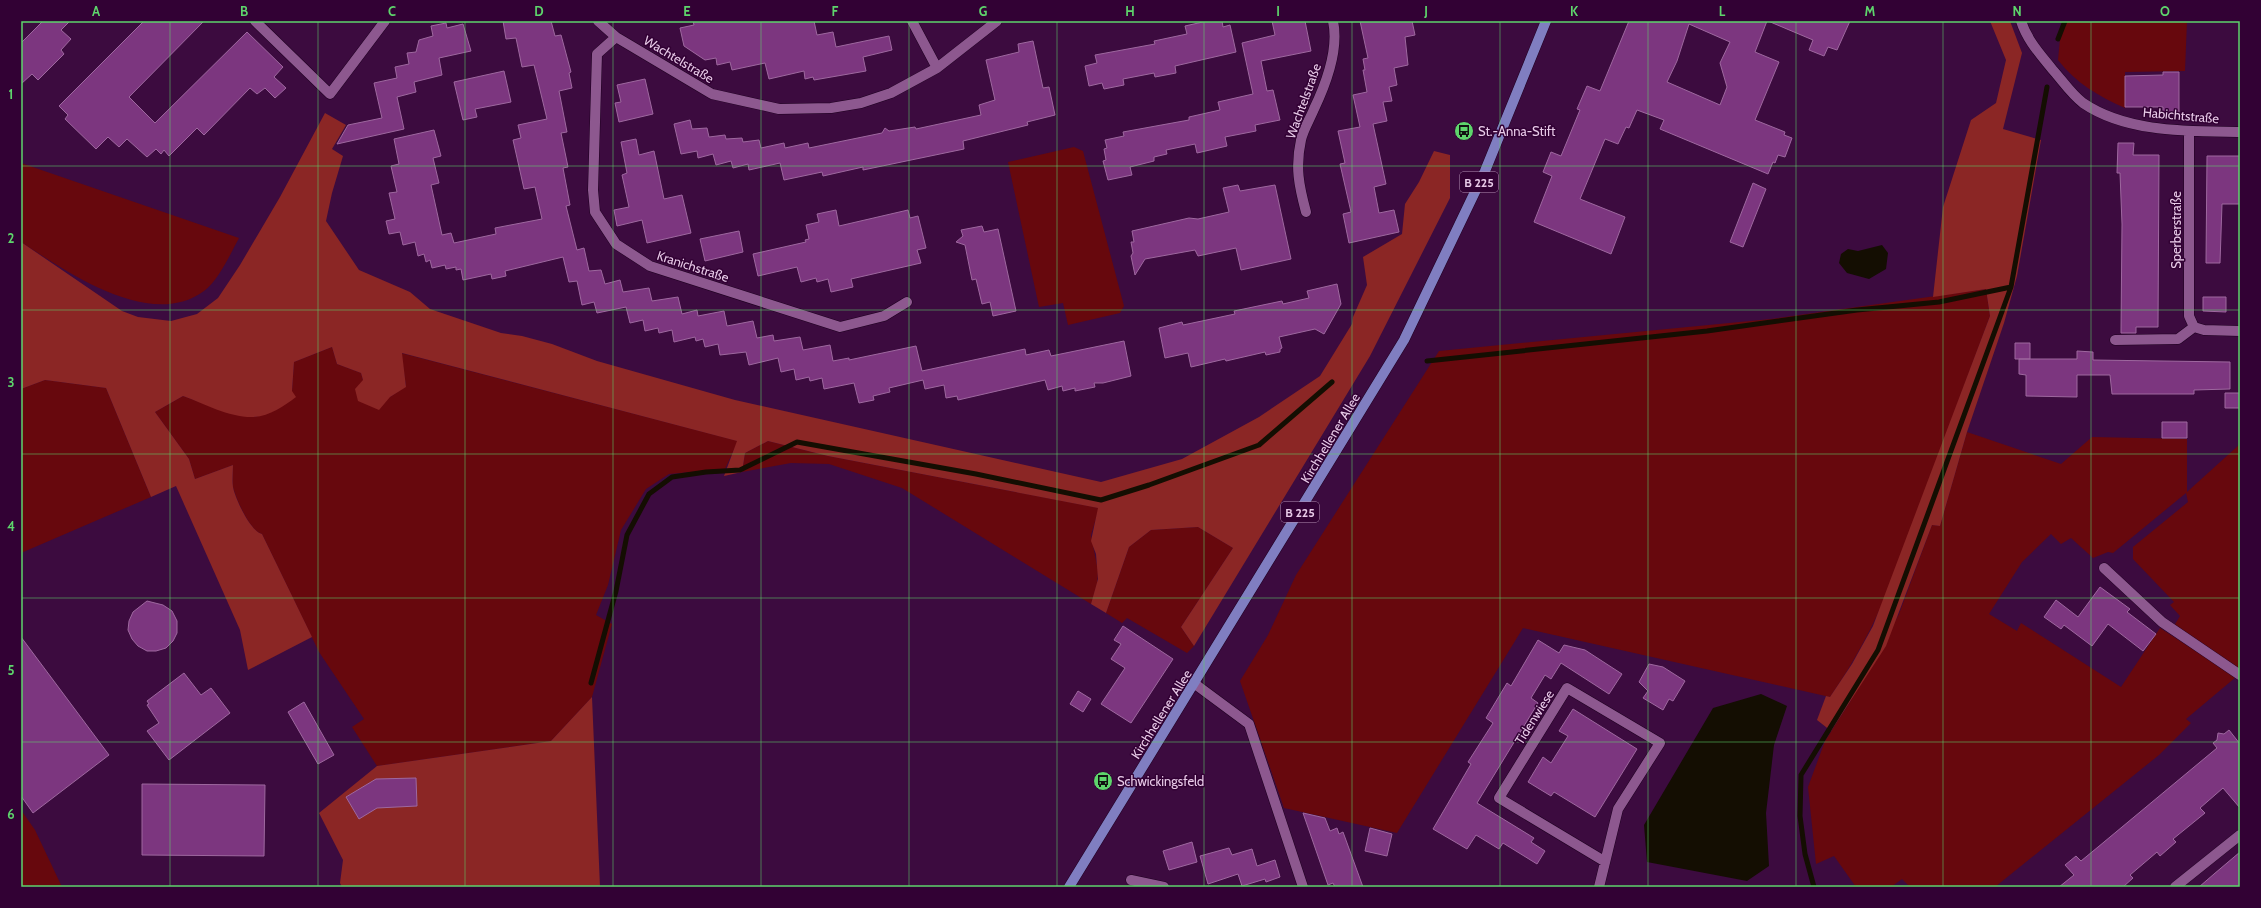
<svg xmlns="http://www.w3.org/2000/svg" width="2261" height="908" font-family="Cabin,sans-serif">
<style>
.green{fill:#67080d}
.forest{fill:#8b2625}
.water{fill:#140e02}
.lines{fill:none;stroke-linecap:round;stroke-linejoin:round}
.stream{stroke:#140e02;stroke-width:5}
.building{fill:#7c367f;stroke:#9e689f;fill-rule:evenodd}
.street-casing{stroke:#1e0020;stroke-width:11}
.primary-casing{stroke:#1e0020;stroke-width:11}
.street{stroke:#8d588f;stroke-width:10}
.primary{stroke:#807ec1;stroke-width:10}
.grid{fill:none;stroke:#5ed56c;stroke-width:1;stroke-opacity:0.55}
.labels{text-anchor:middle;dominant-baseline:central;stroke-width:3;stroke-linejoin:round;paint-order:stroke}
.shield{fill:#320134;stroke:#b18eb2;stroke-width:1}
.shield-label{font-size:12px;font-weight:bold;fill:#e8cae8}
.street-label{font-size:13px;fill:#e8cae8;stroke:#320134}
.poi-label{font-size:13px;fill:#e8cae8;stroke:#320134;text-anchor:start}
.neatline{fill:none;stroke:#5ed56c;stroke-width:1.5}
.grid-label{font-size:13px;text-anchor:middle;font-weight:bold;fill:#5ed56c}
</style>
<rect width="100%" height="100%" fill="#3c0b3f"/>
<path class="green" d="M2067 21H2187L2185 71 2125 72V108C2098 96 2076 83 2058 60L2060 39Z
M1074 147 1083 151 1124 306 1120 313 1068 325 1063 303 1039 307 1008 162Z
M21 163 239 238C231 253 218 281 204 291 150 331 66 271 21 242Z
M1986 289 1990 316 1889 588C1873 627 1854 662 1830 697L1523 628 1397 833 1284 808 1240 681 1268 635 1296 575 1439 351 1771 319Z
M332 347 337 364 361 373 363 380 390 397 406 386 401 353 738 441 725 469 669 474 646 489 621 530 608 585 596 615 612 624 592 697 551 741 377 766 352 727 364 719 319 652 262 534C250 531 236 499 233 487 232 480 233 472 233 465L195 479 189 459 155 412 183 396 227 412 255 417 278 409 292 391 294 362Z
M45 380 106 388 151 497 21 553V389Z
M1967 432 2061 464 2092 437 2187 439V492L2240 444V670L2174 626 2180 616 2170 605 2174 602 2133 559V547L2188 502 2186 493 2113 553 2108 552 2093 558 2071 538 2061 544 2051 534 2022 562 1989 614 2017 631 2021 623 2121 687 2160 628 2236 677 2186 719 2191 723 2159 755 1995 887H1910L1902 879 1891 887H1856L1834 856 1816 864 1808 787 1825 741 1850 702 1899 614 1932 525 1940 526Z
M768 441 828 456 1099 508 1091 535 1098 571 1097 584 1091 604 902 488 829 464 791 463 742 472 745 453Z
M1198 527 1233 548 1181 627 1194 646 1187 653 1127 618 1122 623 1106 613 1129 547 1151 530Z
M21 810 35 830 62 887H21Z"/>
<path class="forest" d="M1990 21H2010L2022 53 2003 129 2041 140 2017 276 2004 323 1967 432 1940 526 1932 525 1886 646 1831 731 1817 720 1826 696 1830 697 1852 664 1873 626 1990 316 1986 289 1933 297 1943 207 1971 120 1996 103 2006 60Z
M325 113 346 125 332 149 343 156 332 193 326 221 359 270 410 292 430 309 501 333 522 336 552 344 597 361 735 400 1101 482 1182 459 1259 417 1320 376 1352 324 1353 317 1367 285 1363 257 1402 234 1405 204 1419 182 1434 151 1450 155V198L1370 356 1194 646 1181 627 1233 548 1198 527 1151 530 1129 547 1106 613 1091 604 1098 579 1096 554 1091 541 1098 508 828 456 768 441 745 453 742 472 724 476 737 441 402 353 406 387 390 397 379 410 358 401 355 389 363 380 361 373 337 364 332 347 294 362 292 391 296 397C284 406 270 416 254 417 230 418 205 404 183 396L155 412 189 459 195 479 233 465C233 472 232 480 233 487 235 498 250 531 262 534L312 637 248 670 240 630 176 486 151 497 106 388 45 380 21 389V242L122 311 138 317 171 321 197 314 218 298 240 265 280 197Z
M592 697 600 887H342L340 883 343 860 319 813 377 766 551 741Z"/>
<path class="water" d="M1882 245 1888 253 1886 269 1869 279 1847 273 1839 263 1841 254 1848 249 1858 251Z
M1761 694 1787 706 1774 745 1766 813 1769 866 1747 881 1647 862 1644 825 1713 708Z"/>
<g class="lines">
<path class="stream" d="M2058 39 2065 21
M1427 361 1707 331 1857 310 1939 302 2011 287 2047 87
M591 683 616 591 627 535 649 494 672 477 706 472 740 470 797 442 976 474 1101 500 1149 485 1259 445 1332 382
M1814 887 1805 854 1800 816 1801 775 1878 650 2011 287"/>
</g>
<path class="building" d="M43 21H70L61 30 71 39 61 50 64 54 38 80 32 74 21 84V43Z
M144 21H204L129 97 155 123 247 32 283 67 274 77 286 88 275 98 265 88 257 94 250 88 204 135 197 128 169 156 164 150 161 154 156 149 147 157 127 139 119 147 108 137 96 149 65 119 68 115 59 106Z
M503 21H551L555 36 561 35 571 72 569 73 572 88 559 91 567 132 561 133 568 167 563 168 570 205 566 206 577 250 584 248 589 271 601 270 605 284 620 280 623 292 649 288 652 301 678 297 682 314 697 310 698 316 724 311 727 326 753 321 757 338 773 335 774 341 800 337 803 350 830 345 833 361 849 358V360L916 346 922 371 1025 349 1026 355 1049 350 1051 356 1124 341 1131 376 1103 383H1094L1095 387 1075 391V388L1063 391 1062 386 1048 390 1045 380 958 400 957 396 946 398 944 385 925 389 923 380 889 388 890 392 873 396 874 400 859 403 854 383 824 389 822 378 810 381 809 377 796 380 794 369 781 372 778 358 749 365 746 352 720 355 718 344 705 347 703 339 696 341 695 337 674 342 672 330 659 333 658 328 645 331 643 320 630 323 626 307 597 313 594 302 582 305 577 281 569 282 563 257 505 271 506 276 492 279 491 274 463 280 461 269 456 270V267L446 269 445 265 432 268 430 260 426 262 424 254 418 256 415 242 403 245 400 232 389 234 386 221 395 219 389 193 397 192 391 166 399 164 394 139 434 130 441 156 433 158 439 183 431 185 442 235 451 233 454 243 496 234 495 228 542 219 535 187 524 189 513 140 521 138 518 125 547 119 534 65 522 67 516 38 506 39Z
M693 21H814L817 35 833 32 836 47 889 36 892 50 863 57 866 71 814 80 813 77 805 79 804 71 769 79 765 63 732 70 730 62 717 65 716 58 705 60 684 46 680 28 694 25Z
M1207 21H1222L1223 27 1230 25 1236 52 1175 66 1176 73 1155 77 1154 73 1123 79 1124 85 1104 89 1102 83 1089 86 1085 66 1097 63 1095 55 1155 44 1154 41 1187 34 1185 26Z
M1272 21H1305L1311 51 1261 61 1267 91 1273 90 1280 120 1255 125 1256 131 1225 137 1227 146 1197 153 1195 144 1166 150 1167 154 1154 157V161L1130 167 1132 175 1108 180 1103 161 1106 160 1104 149 1107 148 1105 140 1124 136 1123 132 1189 120V117L1220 110 1218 102 1253 94 1242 43 1275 35Z
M1360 21H1412L1415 35 1405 37 1408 65 1394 68 1397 85 1389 87 1392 101 1383 102 1387 121 1373 124 1386 184 1374 187 1379 213 1394 210 1399 232 1349 243 1343 214 1351 212 1340 164 1345 163 1338 131 1360 127 1353 95 1367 92 1363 70H1365L1363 59 1368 58Z
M1629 21H1767L1755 52 1779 62 1755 120 1785 132 1784 135 1792 138 1785 157 1778 155 1775 163 1773 162 1768 174 1660 129 1664 120 1637 110 1629 128 1626 127 1618 144 1605 139 1580 199 1625 217 1611 254 1534 222 1552 176 1543 172 1551 152 1561 156 1580 110 1577 109 1587 86 1600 91ZM1689 24 1730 42 1720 63 1727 87 1720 105 1667 82 1677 61Z
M1768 21H1850L1837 50 1828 47 1824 56 1809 50 1813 40Z
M446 23 447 28 463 24 471 51 439 58 442 75 414 82 416 92 397 97 404 129 337 144 348 125 382 118 374 83 397 78 395 67 409 64 407 53 416 52 419 40 433 36 431 26Z
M1033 41 1043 88 1049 87 1055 115 1027 122 1028 125 963 141 964 149 863 170V167L823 176 822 172 784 180 780 163 749 170 748 164 733 168 731 161 716 165 713 154 698 158 697 151 681 154 674 124 690 120 692 129 707 128 709 137 725 135 726 139 742 138 743 142 759 140 761 148 784 143 785 148 808 143 809 148 882 133 885 128 889 131 915 127 916 129 981 115 979 105 995 100 986 60 1019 52 1018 44Z
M504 71 511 102 475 109 477 117 463 120 454 82Z
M2163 72H2179V113H2163V107H2125V76L2163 75Z
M645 79 653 114 619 122 615 103 621 102 617 85Z
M636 139 639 155 654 151 664 199 682 195 691 233 647 243 642 220 617 226 614 210 629 207 622 175 627 173 621 142Z
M2118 143H2134L2133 155H2159L2158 327H2136V333H2121L2122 224 2120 173H2117Z
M2207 156H2240V204H2222L2220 263H2206Z
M1753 183 1766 189 1743 247 1730 242Z
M1238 185 1240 191 1275 185 1291 259 1241 270 1236 248 1198 256 1195 250 1145 259 1135 275 1131 256 1133 253 1131 242H1134L1132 231 1189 218 1198 219 1229 212 1223 188Z
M836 210 839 226 908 210 910 218 918 216 926 248 917 250 921 263 851 279 853 287 831 292 828 279 817 282 816 278 801 282 797 267 758 276 753 254 806 242 805 240 809 239 806 225 819 222 817 214Z
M982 226 984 232 998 229 1016 311 993 316 990 302 982 304 976 279 972 280 965 245 956 242 963 236 961 230Z
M739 231 743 252 705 261 700 239Z
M1337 284 1341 304 1324 334 1315 329 1279 337 1282 348 1280 349V352L1266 355 1265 352 1226 361 1225 359 1191 367 1188 353 1165 358 1159 328 1182 322 1183 325 1235 314 1234 311 1282 301 1283 304 1309 298 1307 291Z
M2203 297H2226V312L2203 311Z
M2015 343H2030V359H2015Z
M2077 351 2093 352V360L2230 362V389L2194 390V394H2112L2110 375H2077V397L2026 396V375L2019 374V359H2077Z
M2225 393H2240V408H2225Z
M2162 422H2187V438H2162Z
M2100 587 2130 609 2127 612 2156 634 2143 651 2108 624 2092 646 2064 625 2061 629 2044 617 2056 600 2078 617Z
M147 601 163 605 172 611 177 621V633L173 641 166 648 156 651H147L138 646 132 639 128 630 129 621 133 612Z
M1123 626 1173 659 1131 723 1101 704 1125 668 1111 659 1121 644 1114 640Z
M21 637 109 755 33 813 21 796Z
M1538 640 1559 653 1564 645 1585 650 1622 674 1609 694 1561 663 1551 679 1545 675 1531 698 1538 703 1477 803 1534 838 1531 842 1545 851 1537 864 1503 843 1499 849 1476 835 1467 849 1433 829 1471 764 1468 762 1493 723 1486 718 1507 683 1511 686Z
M1649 664 1663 667 1685 681 1673 701 1669 699 1663 710 1643 698 1648 691 1639 682Z
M184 673 201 695 211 688 230 713 169 760 147 731 159 723 147 705 149 704 147 701Z
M1078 691 1091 699 1083 712 1070 704Z
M304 702 334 755 318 764 288 712Z
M1573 709 1637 749 1595 817 1554 792 1551 796 1528 782 1543 757 1551 763 1568 736 1559 731Z
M2229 730 2240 744V808L2223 788 2200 808 2205 813 2173 839 2176 842 2160 856 2157 852 2130 875 2133 878 2123 887H2059L2074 875 2065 865 2076 856 2081 861 2098 847 2217 748 2213 743 2217 740 2218 733 2224 734Z
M416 778 417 806 377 808 359 819 346 797 376 779Z
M142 784 265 785 264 856 142 855Z
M1303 813 1325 818 1330 831 1337 828 1339 834 1343 832 1363 887H1335L1333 883 1328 885Z
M1370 828 1392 834 1387 856 1365 851Z
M1192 842 1197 862 1169 870 1163 851Z
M1229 848 1232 855 1252 849 1257 866 1275 860 1280 877 1266 882 1265 879 1242 886 1238 874 1208 884 1200 856Z
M2240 852V887H2199L2214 874Z"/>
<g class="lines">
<defs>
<path id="street" d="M255 21 330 94 385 21
M598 21 616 37 712 94 779 109 831 108 861 103 891 93 937 68 997 21
M912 21 937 68
M2021 21C2027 40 2040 54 2052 69 2062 80 2071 94 2083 103 2127 133 2189 131 2240 132
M616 37 597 54 593 190 595 212 616 244 650 266 840 327 884 316 907 302
M2189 131V316L2194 327 2204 330 2240 331
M1306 212C1299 186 1295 167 1301 140 1303 130 1310 119 1314 109 1326 84 1339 49 1333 21
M2115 340 2178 339 2194 327
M2104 568 2162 622 2240 675
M1195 684 1249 724 1303 887
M1131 880 1164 887
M1599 887 1618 809 1660 743 1567 688 1499 798 1604 861
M2175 887 2240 835"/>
<path id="primary" d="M1069 887 1404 340 1485 171 1546 21"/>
</defs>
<use href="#street" class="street-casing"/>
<use href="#primary" class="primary-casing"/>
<use href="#street" class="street"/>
<use href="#primary" class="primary"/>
</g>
<path class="grid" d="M170 21V887M318 21V887M465 21V887M613 21V887M761 21V887M909 21V887M1057 21V887M1204 21V887M1352 21V887M1500 21V887M1648 21V887M1796 21V887M1943 21V887M2091 21V887M21 166H2240M21 310H2240M21 454H2240M21 598H2240M21 742H2240"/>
<defs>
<symbol id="bus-disc" viewBox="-11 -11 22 22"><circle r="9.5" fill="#5ed56c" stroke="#320134"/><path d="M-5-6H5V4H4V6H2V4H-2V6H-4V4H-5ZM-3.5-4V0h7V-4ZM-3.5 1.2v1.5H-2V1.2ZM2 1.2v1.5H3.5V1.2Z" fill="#111"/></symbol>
</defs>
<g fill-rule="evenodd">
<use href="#bus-disc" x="1453" y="120" width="22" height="22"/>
<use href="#bus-disc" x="1092" y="770" width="22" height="22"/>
</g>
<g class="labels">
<g class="shield">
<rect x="1460" y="172" width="38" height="20" rx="3"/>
<rect x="1281" y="502" width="38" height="20" rx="3"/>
</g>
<g class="shield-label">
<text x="1479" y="182">B 225</text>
<text x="1300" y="512">B 225</text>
</g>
<g class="street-label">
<text transform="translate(679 59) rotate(31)">Wachtelstraße</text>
<text transform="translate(1303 101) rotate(-70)">Wachtelstraße</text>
<text transform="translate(2181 115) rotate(5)">Habichtstraße</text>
<text transform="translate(2176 230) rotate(-90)">Sperberstraße</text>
<text transform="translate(693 266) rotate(18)">Kranichstraße</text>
<text transform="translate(1330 438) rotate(-59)">Kirchhellener Allee</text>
<text transform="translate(1161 714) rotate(-58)">Kirchhellener Allee</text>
<text transform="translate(1534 717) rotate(-58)">Tidenwiese</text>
</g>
<g class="poi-label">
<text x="1478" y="131">St.-Anna-Stift</text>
<text x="1117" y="781">Schwickingsfeld</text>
</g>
</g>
<rect width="2261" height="908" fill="none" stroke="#320134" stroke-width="44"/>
<rect x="22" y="22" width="2217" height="864" class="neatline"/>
<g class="grid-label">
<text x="96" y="16">A</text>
<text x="244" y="16">B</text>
<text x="392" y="16">C</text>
<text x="539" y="16">D</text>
<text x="687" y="16">E</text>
<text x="835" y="16">F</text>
<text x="983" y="16">G</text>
<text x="1130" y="16">H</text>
<text x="1278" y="16">I</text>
<text x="1426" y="16">J</text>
<text x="1574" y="16">K</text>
<text x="1722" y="16">L</text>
<text x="1870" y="16">M</text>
<text x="2017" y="16">N</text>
<text x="2165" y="16">O</text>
<text x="11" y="99">1</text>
<text x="11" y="243">2</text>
<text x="11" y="387">3</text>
<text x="11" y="531">4</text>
<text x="11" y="675">5</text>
<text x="11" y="819">6</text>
</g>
</svg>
